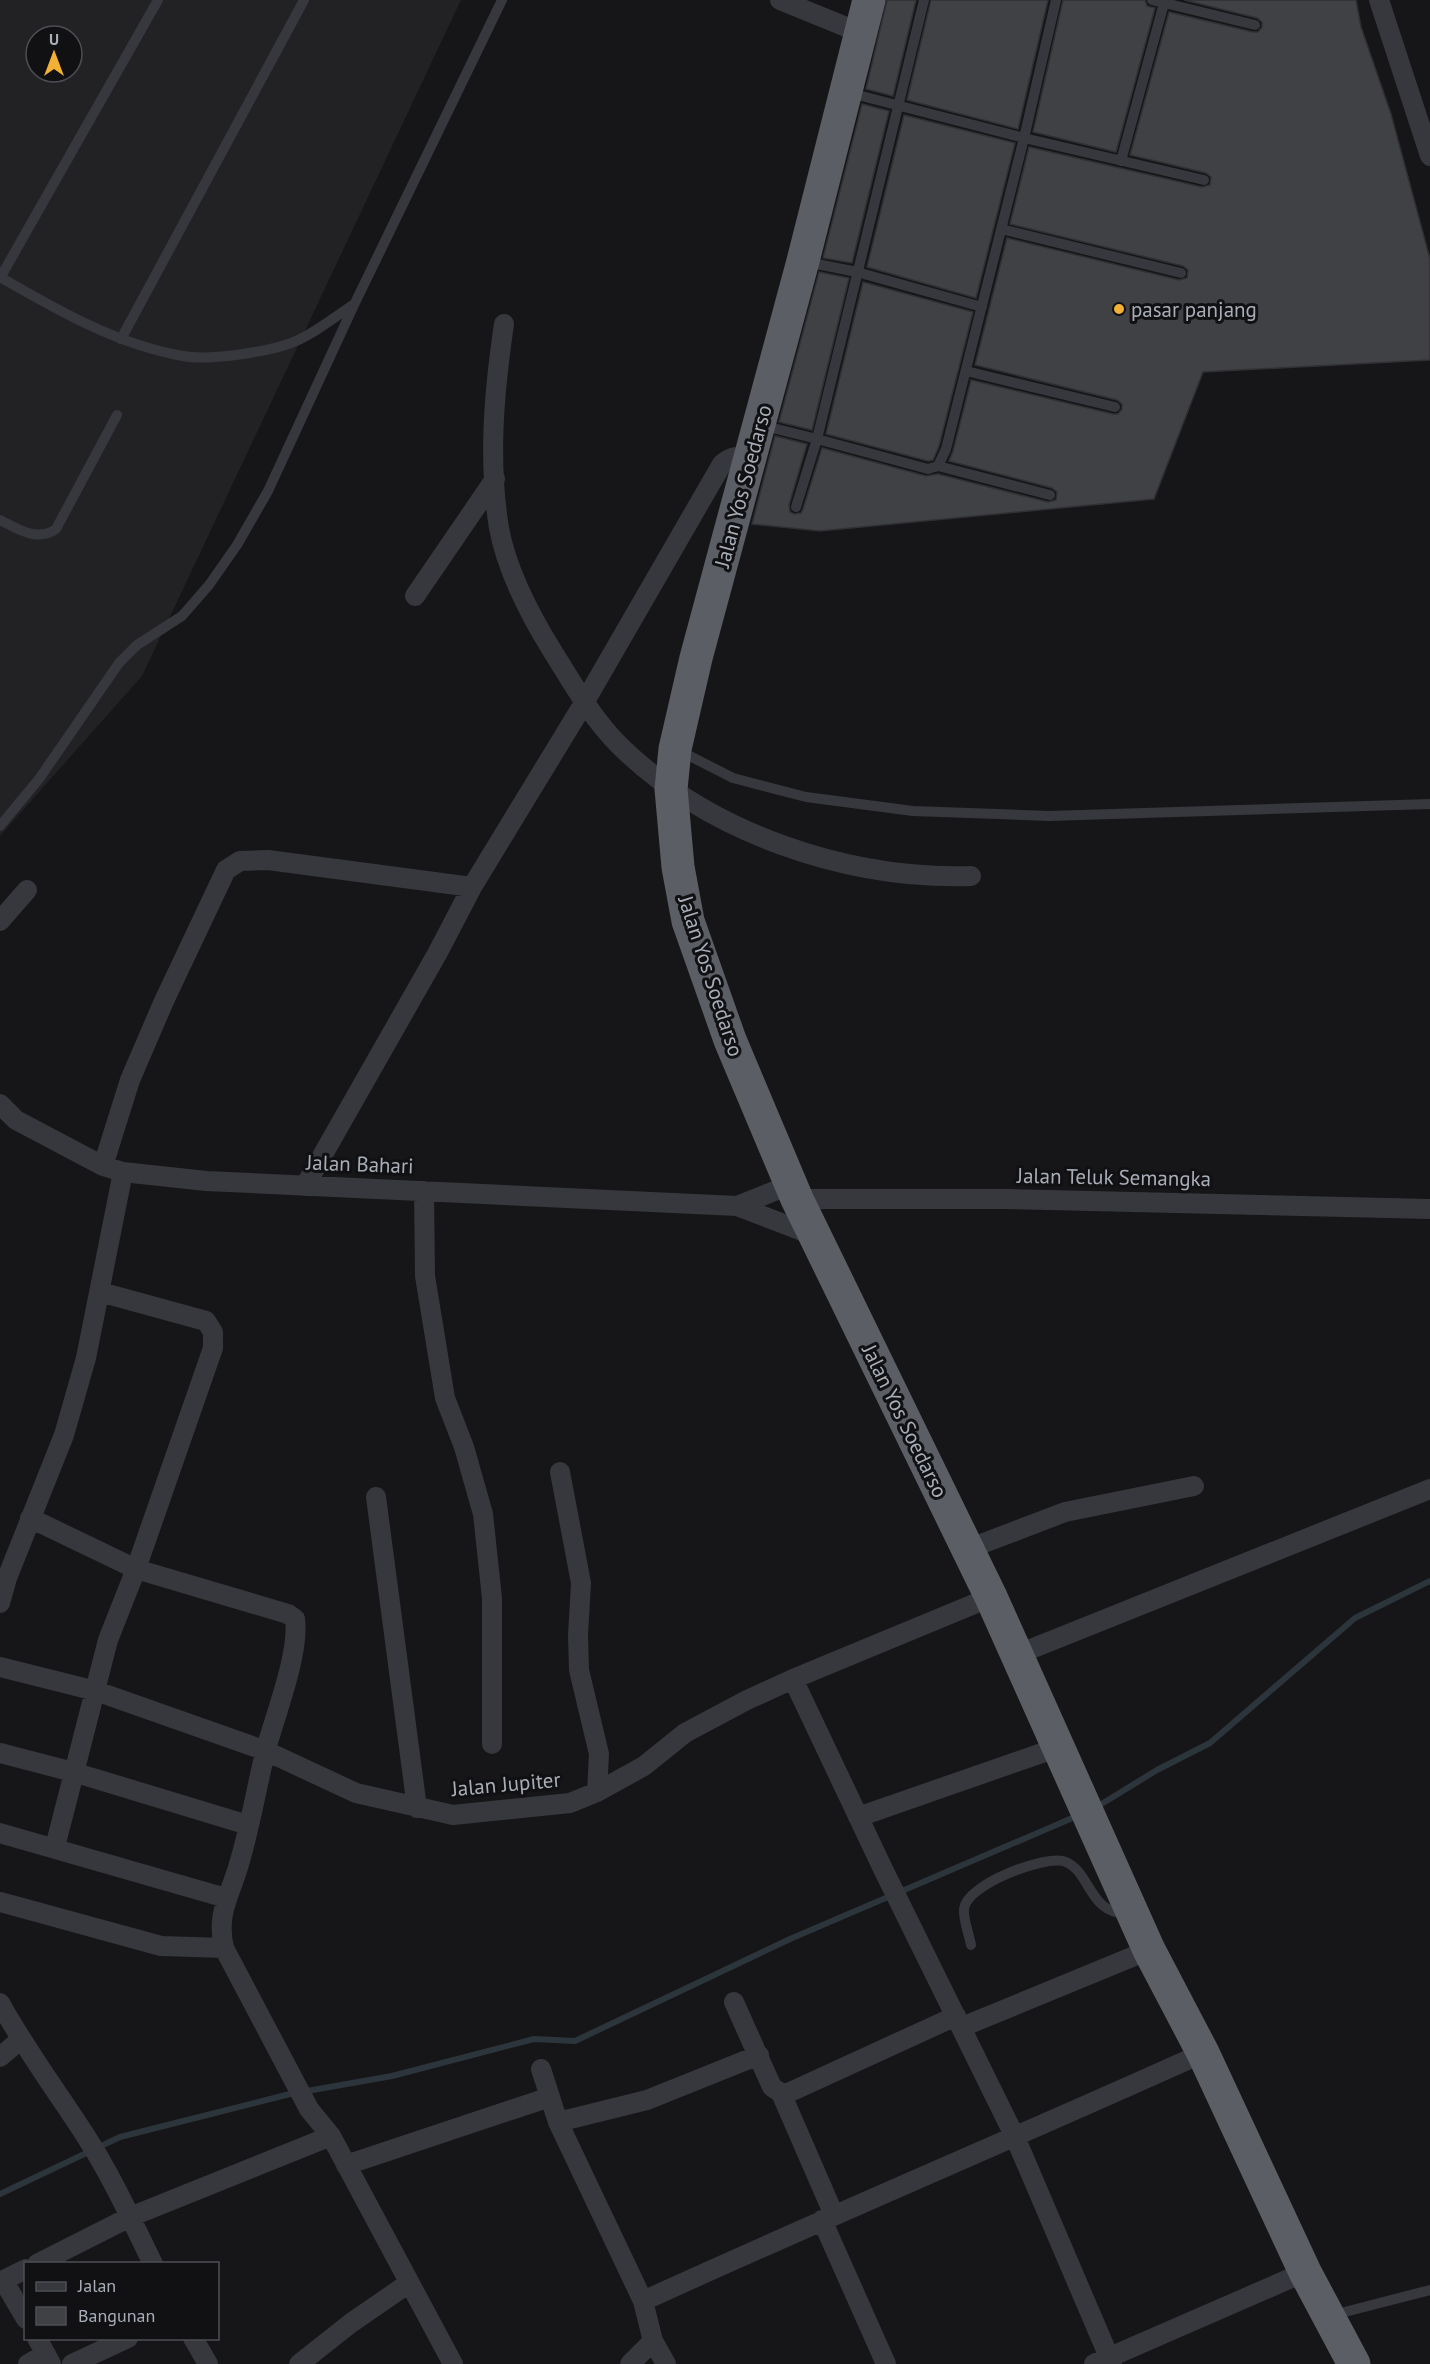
<svg xmlns="http://www.w3.org/2000/svg" width="1430" height="2364" font-family="'PT Sans',sans-serif">
<style>
.built{fill:#222225;fill-rule:evenodd}
.lines{fill:none;stroke-linecap:round;stroke-linejoin:round}
.stream{stroke:#2c353c;stroke-width:6}
.building{fill:#404145;stroke:#303034;stroke-width:1.5}
.service{stroke:#37383d;stroke-width:10}
.minor{stroke:#37383d;stroke-width:20}
.trunk{stroke:#5b5e65;stroke-width:33}
.poi-dot{fill:#f2b134;stroke:#111113;stroke-width:2}
.labels{text-anchor:middle;dominant-baseline:central;stroke-width:6;stroke-linejoin:round;paint-order:stroke}
.poi-label{font-size:21px;fill:#a8adb8;stroke:#111113;text-anchor:start}
.street-label{font-size:21px;fill:#a8adb8;stroke:#111113}
</style>
<rect width="100%" height="100%" fill="#161618"/>
<path class="built" d="M0 0H461L142 676 0 836ZM36 36H72V72H36Z"/>
<g class="lines">
<path class="stream" d="M1095 1808 1157 1770 1210 1743 1355 1618 1430 1581
M0 2194 120 2137 290 2094 392 2076 534 2039 575 2041 790 1939 1077 1816"/>
</g>
<path class="building" d="M887 0H916L893 96 866 89Z
M931 0H1048L1018 129 907 100Z
M1063 0H1145L1147 6 1155 8 1116 152 1033 132Z
M1184 0H1356L1361 27 1391 114 1430 259V360L1203 372 1154 499 820 531 752 524 775 436 807 444 789 505 790 512 794 514 801 513 803 509 822 448 926 476 938 474 1048 502 1056 500 1057 492 1052 488 949 461 953 451 971 380 1113 414H1118L1122 409V404L1117 400 975 365 1007 238 1179 280 1187 278 1188 270 1183 266 1010 224 1029 147 1202 187 1210 185 1211 177 1206 173 1130 155 1169 12 1253 32H1258L1262 27V22L1257 18Z
M862 104 889 111 852 263 823 258Z
M904 115 1015 143 976 298 867 267Z
M819 272 849 278 812 430 779 422Z
M863 282 973 312 939 446 933 460 928 461 826 434Z"/>
<g class="lines">
<path class="service" d="M1152 0 1255 25
M850 93 1024 138 1204 180
M1121 161 1164 3
M1001 229 1181 273
M807 262 857 272 982 307
M0 277C57 310 118 345 183 356 209 361 267 352 291 343 310 337 336 316 353 305
M0 278 158 0
M121 339 304 0
M966 371 1115 407
M761 425 817 439 924 0
M938 466 1050 495
M796 507 817 439 928 469 938 466 946 449 1024 138 1056 0
M0 520C17 529 38 542 56 529L117 415
M678 750 733 778 806 797 913 811 1049 816 1430 804
M0 826 39 779 119 663 137 645 182 616 209 585 237 545 268 491 354 305 502 0
M971 1945C969 1934 963 1919 964 1909 966 1885 1042 1856 1063 1861 1091 1869 1087 1913 1127 1914
M1333 2315 1430 2290"/>
<path class="minor" d="M780 0 861 33
M1379 0 1430 156
M504 324C494 392 488 460 499 528 507 572 530 615 553 652 573 684 592 718 619 745 708 833 847 880 971 876
M415 596 495 479
M0 921 27 890
M0 1104 16 1120 103 1166 123 1172 206 1181 737 1206 815 1236
M103 1166 130 1080 164 1001 226 870 240 861 268 860 472 887
M305 1186 437 954 472 887 584 703 722 464C732 456 738 455 750 460
M424 1191 425 1276 445 1398 464 1447 483 1514 492 1598V1744
M797 1199H1007L1430 1209
M737 1206 792 1184
M560 1472 581 1583 578 1635 579 1670 599 1754 597 1792
M376 1497 417 1808
M30 1518 136 1569 288 1614 295 1619C300 1653 274 1718 265 1753 256 1790 250 1828 239 1864 230 1896 216 1913 224 1948L309 2109 331 2136 453 2364
M968 1549 1065 1512 1194 1486
M0 1603 7 1578 64 1435 86 1358 123 1172
M1016 1655 1430 1489
M0 1667 96 1691 266 1751 356 1793 453 1815 570 1803 597 1792 644 1766 685 1733 747 1700 793 1679 991 1597
M793 1679 883 1869 1015 2137 1112 2364
M0 1753 73 1772 248 1825
M858 1817 1059 1747
M0 1833 226 1898
M55 1847 108 1640 136 1569 213 1348V1332L206 1321 100 1292
M0 1902 161 1946 224 1948
M734 2002 772 2087 781 2093H788L956 2016
M0 2003C26 2050 58 2093 87 2138 112 2177 132 2221 153 2264
M962 2027 1149 1950
M0 2057 20 2040
M541 2069 558 2122 643 2301
M781 2093 834 2215
M558 2122 647 2100 759 2055
M346 2165 550 2097
M822 2220 886 2364
M37 2264 130 2217 331 2136
M3 2280 26 2319
M0 2282 26 2269
M37 2338 51 2364
M193 2338 208 2364
M653 2341 666 2364
M28 2364 46 2354
M72 2364 128 2338
M299 2364 351 2323 409 2283
M630 2364 653 2341 643 2301C829 2216 1017 2137 1203 2053
M1094 2364 1305 2272"/>
<path class="trunk" d="M869 0 803 261 696 658 675 749 671 789 678 867 688 921 730 1040 797 1199 991 1597 1149 1950 1203 2053 1305 2272 1354 2364"/>
</g>
<circle class="poi-dot" cx="1119" cy="309" r="6"/>
<g class="labels">
<g class="poi-label">
<text x="1131" y="309">pasar panjang</text>
</g>
<g class="street-label">
<text transform="translate(743 486) rotate(-75)">Jalan Yos Soedarso</text>
<text transform="translate(711 976) rotate(72)">Jalan Yos Soedarso</text>
<text transform="translate(360 1164) rotate(2)">Jalan Bahari</text>
<text transform="translate(1114 1177) rotate(1)">Jalan Teluk Semangka</text>
<text transform="translate(905 1421) rotate(64)">Jalan Yos Soedarso</text>
<text transform="translate(506 1784) rotate(-5)">Jalan Jupiter</text>
</g>
</g>
<rect x="24" y="2262" width="195" height="78" fill="#111113" stroke="#4d4f55" stroke-width="1.5"/>
<rect x="36" y="2282" width="30" height="9" fill="#37383d" stroke="#4d4f55" stroke-width="1.5"/>
<text x="78" y="2292" font-size="18" fill="#a8adb8">Jalan</text>
<rect x="36" y="2307" width="30" height="18" fill="#404145" stroke="#4d4f55" stroke-width="1.5"/>
<text x="78" y="2322" font-size="18" fill="#a8adb8">Bangunan</text>
<g transform="translate(54 54)"><circle r="28" fill="#111113" stroke="#4d4f55" stroke-width="1.5"/>
<path d="M0-4.5L10 22L0 15L-10 22Z" fill="#f2b134"/>
<text y="-9" font-size="16" font-weight="bold" text-anchor="middle" fill="#a8adb8">U</text>
</g>
</svg>
